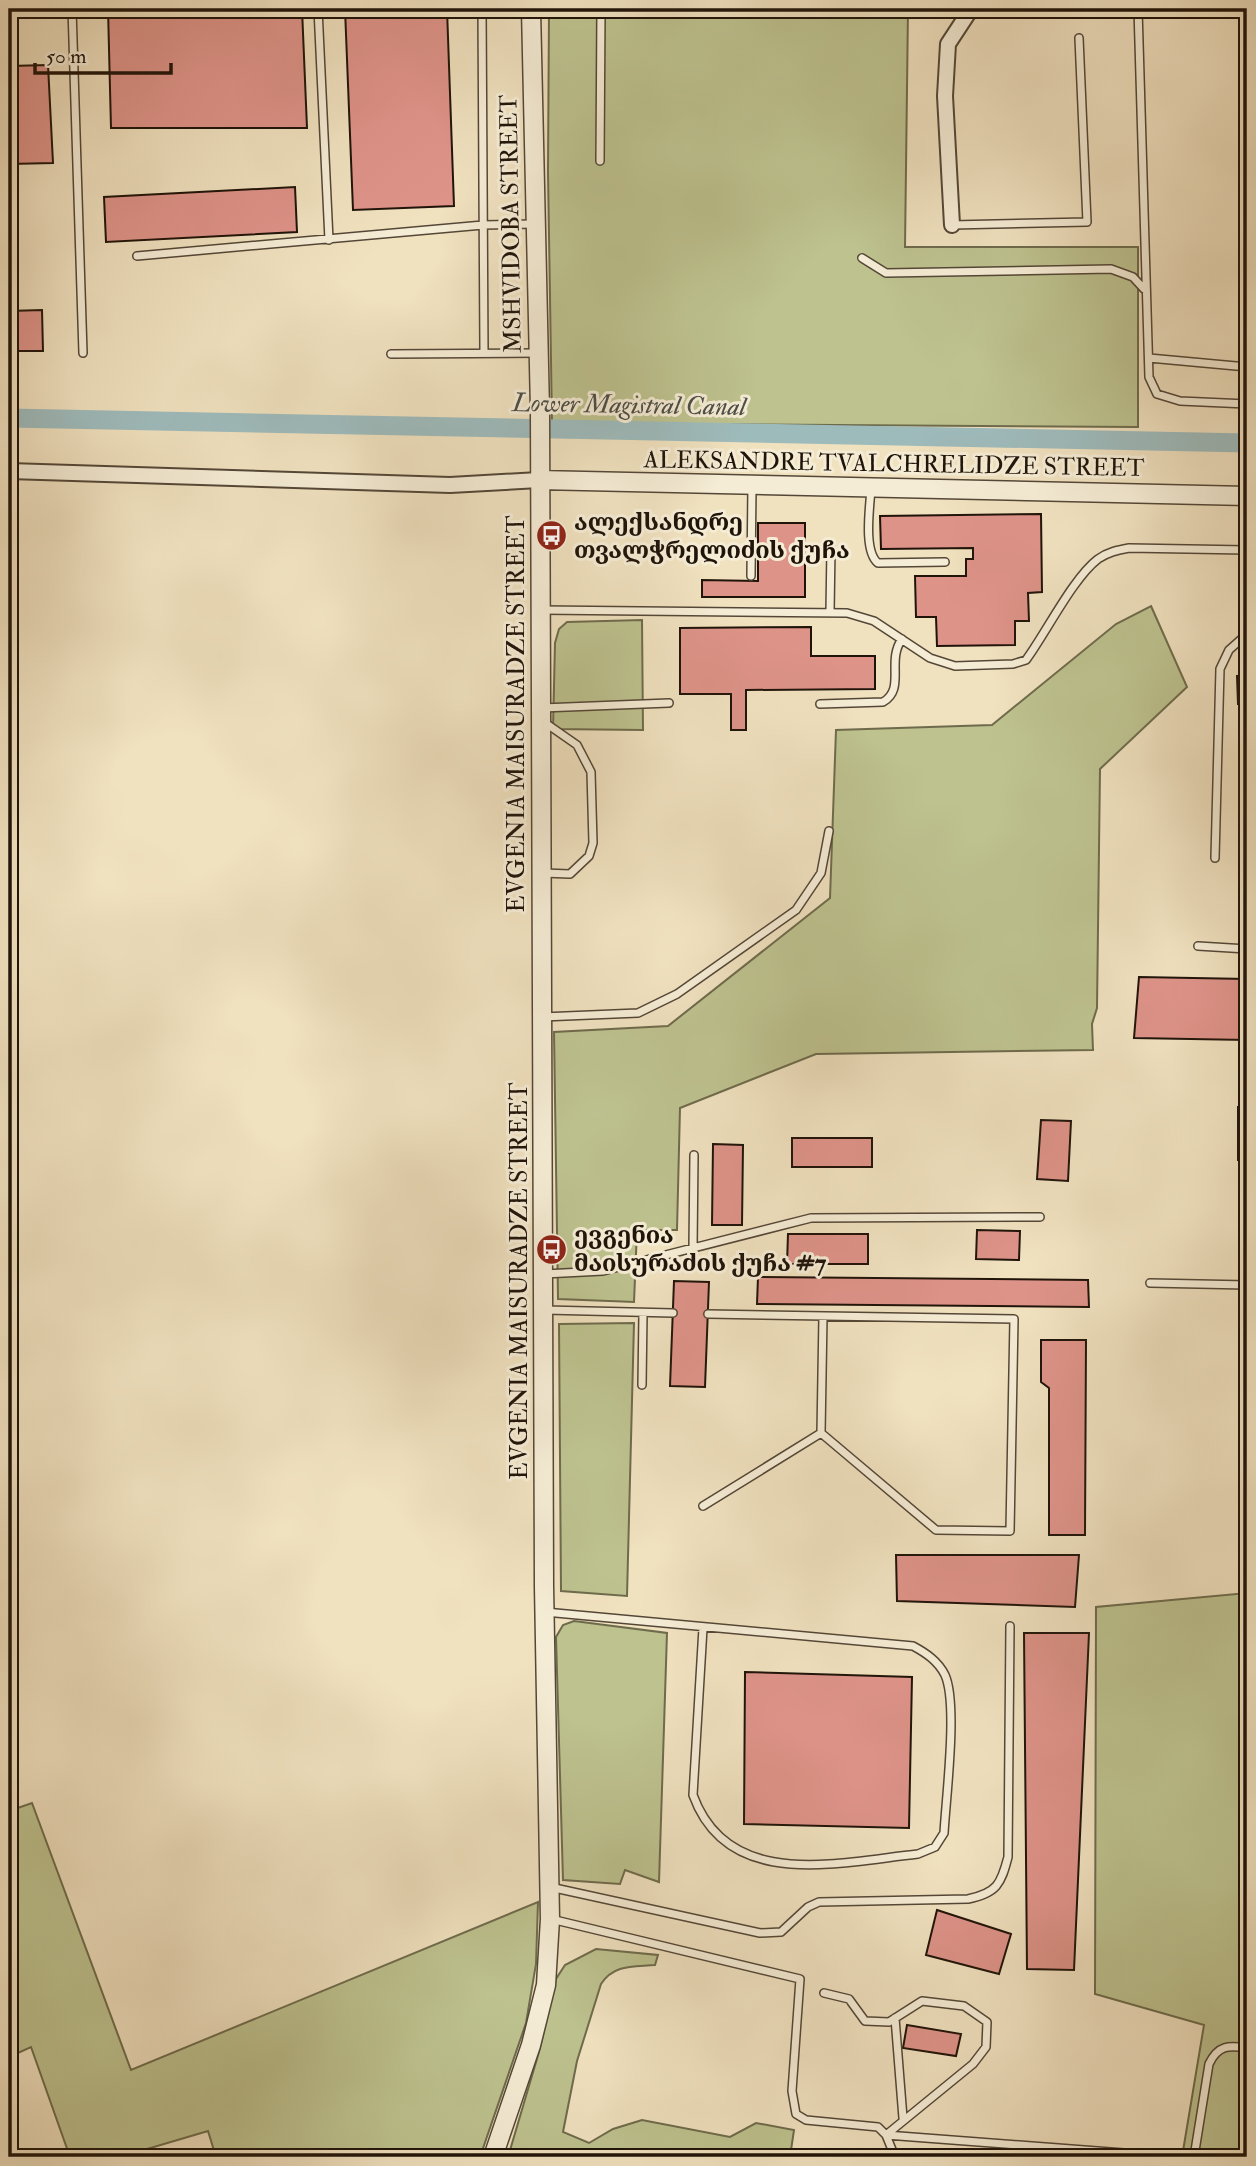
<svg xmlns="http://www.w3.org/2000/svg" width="1256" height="2166" font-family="'IM FELL Double Pica','Noto Serif Georgian',serif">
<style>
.green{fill:#bdc28f;stroke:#6e6b4c;stroke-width:2}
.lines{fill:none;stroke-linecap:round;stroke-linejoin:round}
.canal{stroke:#9ebbbc;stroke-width:19}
.building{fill:#de9389;stroke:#20140a;stroke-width:2}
.service-casing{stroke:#544737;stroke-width:10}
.minor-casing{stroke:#544737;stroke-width:18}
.tertiary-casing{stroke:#544737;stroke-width:21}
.service{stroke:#f5ecd5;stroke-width:7}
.minor{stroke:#f5ecd5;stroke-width:14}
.tertiary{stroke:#f5ecd5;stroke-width:18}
.labels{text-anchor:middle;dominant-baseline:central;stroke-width:6;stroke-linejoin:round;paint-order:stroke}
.street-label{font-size:24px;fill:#20140a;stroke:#f5ecd5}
.poi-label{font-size:24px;font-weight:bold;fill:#20140a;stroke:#f5ecd5;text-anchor:start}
.water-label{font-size:26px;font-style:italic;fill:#4c4e48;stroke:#f5ecd5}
</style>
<rect width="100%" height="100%" fill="#f0e1bf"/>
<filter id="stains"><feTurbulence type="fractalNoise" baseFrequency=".00286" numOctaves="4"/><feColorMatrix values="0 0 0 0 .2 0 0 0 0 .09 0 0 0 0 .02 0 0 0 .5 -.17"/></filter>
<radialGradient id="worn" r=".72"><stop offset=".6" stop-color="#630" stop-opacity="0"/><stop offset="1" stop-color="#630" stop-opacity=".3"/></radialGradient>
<path class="green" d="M549 9H908L905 247H1138V427L552 423 548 172Z
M1151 606 1187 687 1100 769 1097 1008 1092 1024 1093 1050 816 1054 680 1108 677 1230H637L634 1302 558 1299 554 1032 668 1026 830 898 836 730 992 725 1116 624Z
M642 620 643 730 553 729 555 643 559 629 567 622Z
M634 1323 627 1596 561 1591 559 1324Z
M1247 1593V2157H1182L1204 2025 1095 1994 1096 1607Z
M574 1621 667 1633 659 1882 625 1870 620 1884 563 1880 556 1637 563 1625Z
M32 1803 131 2070 538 1902 536 1964 526 2023 480 2157H216L208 2131 120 2157H70L31 2047 9 2057V1811Z
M596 1949 658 1955 655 1965C633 1967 614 1964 601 1984L577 2061 563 2132 589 2143 613 2129 642 2120 730 2137 756 2123 794 2130 790 2157H508L539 2052 556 1979 565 1965Z"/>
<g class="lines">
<path class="canal" d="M9 418 1247 443"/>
</g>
<path class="building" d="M108 9H302L307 128H111Z
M345 9H447L454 206 353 210Z
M48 65 53 163 9 164V66Z
M295 187 297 232 106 242 104 197Z
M42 310 43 351H9V311Z
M1041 514 1042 592 1028 593 1029 621H1015V645L937 646 936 617H916L915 576H966V559H973V548L881 549 880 516Z
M758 523H805V597H702V580L758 581Z
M811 627V656H875V689L746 690V730H731V694H680V628Z
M1237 676H1247V704H1238Z
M1139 977 1247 979V1040L1134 1038Z
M1238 1107 1247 1108V1160H1238Z
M1041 1120 1071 1121 1068 1181 1037 1179Z
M792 1138H872V1167H792Z
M713 1144 743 1145 742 1225H712Z
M977 1230 1020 1231 1019 1260 976 1259Z
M788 1234H868V1264H787Z
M758 1277 1088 1280 1089 1307 757 1304Z
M674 1281 709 1282 705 1387 670 1386Z
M1242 1297H1247V1346H1242Z
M1041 1340H1086L1085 1535H1049V1388L1041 1382Z
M896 1555H1079L1075 1607 897 1601Z
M1024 1633H1089L1074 1970 1027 1969Z
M745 1672 912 1677 909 1828 744 1824Z
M937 1910 1011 1934 999 1974 926 1955Z
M907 2025 961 2034 956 2056 903 2048Z
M901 2151 969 2156 900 2157Z"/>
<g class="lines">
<defs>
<path id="service" d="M72 9 83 353
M318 9 329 240
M482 9 484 353
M1138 9 1149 377 1157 394 1180 401 1247 404
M600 161 601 9
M952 225 1087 222 1079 38
M137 256 483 225 534 224
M862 258 886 273 1111 269 1133 277 1144 289
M391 354 537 353
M1149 358 1247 367
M871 488C870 507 863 551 878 563L945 562
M751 576 752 486
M541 610 847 613 874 621 930 658 955 666 1013 664 1026 660C1046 633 1073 578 1098 559 1108 552 1118 550 1129 548L1247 550
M830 612 831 548
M820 704 883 702C906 689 886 661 902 639
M542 708 669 703
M1215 858 1220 669 1229 650 1247 634
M543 873 570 874 589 856 593 843 591 772 577 745 544 722
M1198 946 1247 949
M542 1017 638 1013 677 994 796 910 821 873 829 831
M693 1248 694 1155
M544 1274 603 1271 811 1218 1040 1217
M1150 1283 1247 1285
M545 1310 673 1313
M708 1314 1014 1319 1010 1531 936 1530 821 1433 823 1316
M642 1385 643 1313
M703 1506 821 1433
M545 1612 913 1646C926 1653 938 1661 945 1675 958 1704 946 1797 944 1833L935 1847 918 1854C840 1862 728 1892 693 1795L703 1628
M550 1887 760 1933 781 1932 808 1907 819 1902 968 1899C997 1893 1001 1884 1008 1857L1010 1626
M551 1919 800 1979 792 2091 796 2114 806 2120 878 2127 886 2135 895 2157
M824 1993 849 1999 865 2021 889 2022 922 2001 964 2006 987 2022 986 2047 973 2064 886 2135
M895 2018 903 2118
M886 2135 1137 2154 1141 2157
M1194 2157 1209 2064C1218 2045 1229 2045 1247 2048"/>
<path id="minor" d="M952 225 945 96 948 44 971 9
M9 471 450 485 539 480"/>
<path id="tertiary" d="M539 480 1247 496
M493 2157 531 2045 546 1985 550 1919 544 1586 540 410 531 9"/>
</defs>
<use href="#service" class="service-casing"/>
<use href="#minor" class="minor-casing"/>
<use href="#tertiary" class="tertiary-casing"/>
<use href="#service" class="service"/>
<use href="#minor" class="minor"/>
<use href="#tertiary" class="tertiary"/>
</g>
<defs>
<symbol id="bus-disc" viewBox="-11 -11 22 22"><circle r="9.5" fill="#8f2418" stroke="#f5ecd5"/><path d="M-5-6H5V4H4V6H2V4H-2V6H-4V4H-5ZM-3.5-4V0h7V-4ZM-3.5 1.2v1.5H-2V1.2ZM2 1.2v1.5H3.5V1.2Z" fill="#fff"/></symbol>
</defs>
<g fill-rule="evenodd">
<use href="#bus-disc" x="534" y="518" width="35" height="35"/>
<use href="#bus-disc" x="534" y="1232" width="35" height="35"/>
</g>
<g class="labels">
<g class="street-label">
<text transform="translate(511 224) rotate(-91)">MSHVIDOBA STREET</text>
<text transform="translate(894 464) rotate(1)">ALEKSANDRE TVALCHRELIDZE STREET</text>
<text transform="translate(516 714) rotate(-90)">EVGENIA MAISURADZE STREET</text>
<text transform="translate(519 1281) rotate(-90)">EVGENIA MAISURADZE STREET</text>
</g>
<g class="poi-label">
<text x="574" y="522">ალექსანდრე<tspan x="574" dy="28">თვალჭრელიძის ქუჩა</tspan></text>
<text x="574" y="1235">ევგენია<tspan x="574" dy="28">მაისურაძის ქუჩა #7</tspan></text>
</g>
<g class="water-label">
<text transform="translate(629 405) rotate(1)">Lower Magistral Canal</text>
</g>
</g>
<rect width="1256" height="2166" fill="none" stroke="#f0e1bf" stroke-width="35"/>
<rect x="10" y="10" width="1235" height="2145" fill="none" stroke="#20140a" stroke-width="3.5"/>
<rect x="18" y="18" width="1221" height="2131" fill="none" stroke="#20140a" stroke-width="2"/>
<path d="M35 63v10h136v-10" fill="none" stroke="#20140a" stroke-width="3.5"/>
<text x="46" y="63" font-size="21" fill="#20140a" stroke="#f5ecd5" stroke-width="5" paint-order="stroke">50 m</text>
<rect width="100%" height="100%" filter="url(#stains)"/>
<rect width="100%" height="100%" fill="url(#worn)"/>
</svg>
